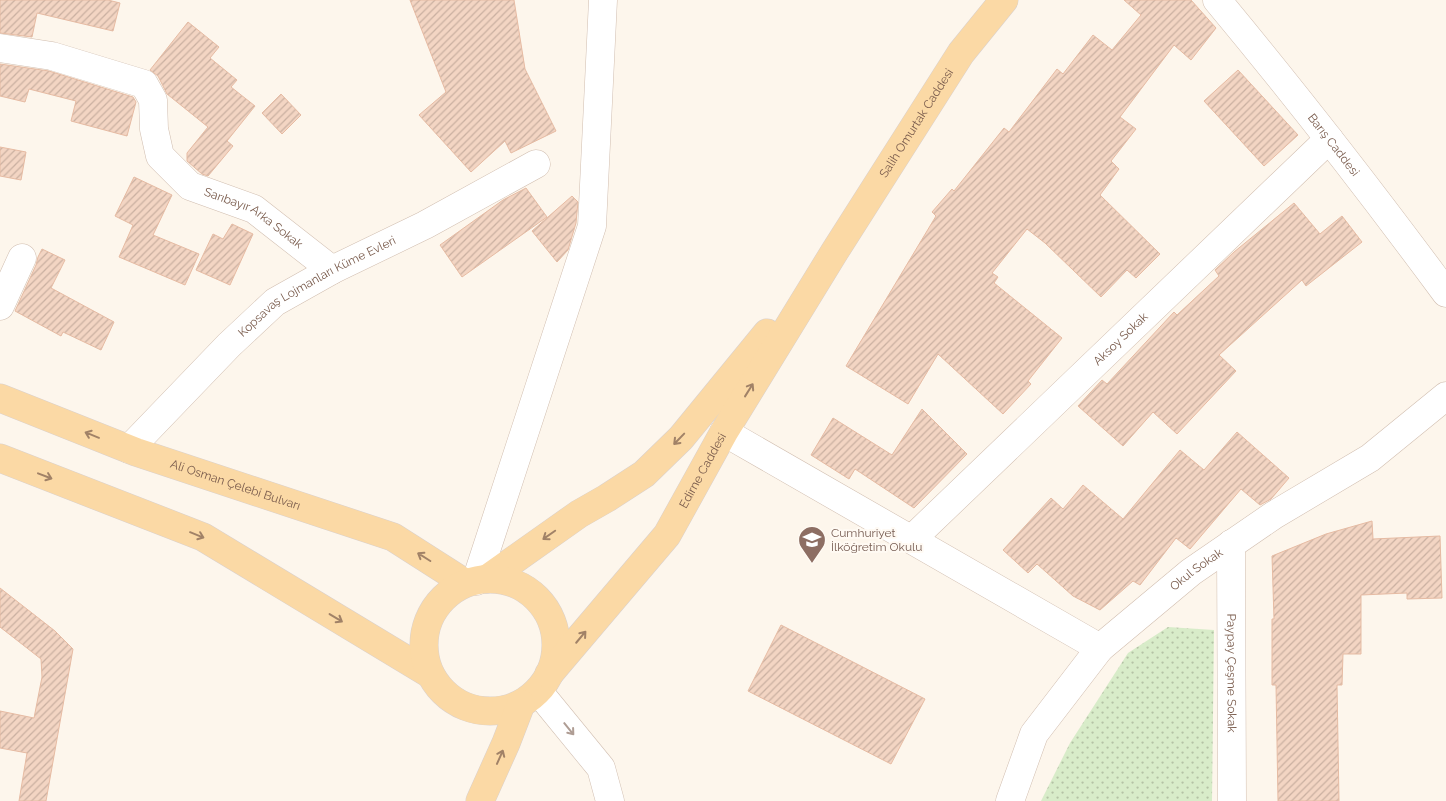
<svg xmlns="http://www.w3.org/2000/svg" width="1446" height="801" font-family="Raleway,sans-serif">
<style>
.park{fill:url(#park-dots)}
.building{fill:url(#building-hatch);stroke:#e6bba3}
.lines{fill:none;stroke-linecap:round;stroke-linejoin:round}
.minor-casing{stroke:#d1beb0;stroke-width:29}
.primary-casing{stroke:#dad1cd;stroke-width:29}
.minor{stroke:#fff;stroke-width:28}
.primary{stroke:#fbd9a5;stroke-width:28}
.oneway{stroke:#a18267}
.oneway2{stroke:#af9d94}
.labels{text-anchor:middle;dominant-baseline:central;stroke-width:4;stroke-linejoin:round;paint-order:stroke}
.street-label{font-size:12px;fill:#7a5c4d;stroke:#fffaf3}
.education-label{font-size:12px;fill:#785e54;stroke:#fffaf3;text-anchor:start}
</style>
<defs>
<pattern id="park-dots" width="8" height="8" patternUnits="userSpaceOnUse" patternTransform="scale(1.25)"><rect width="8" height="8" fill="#d8ecc9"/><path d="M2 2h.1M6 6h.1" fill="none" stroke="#b4c2a5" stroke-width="1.8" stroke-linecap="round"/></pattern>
<pattern id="building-hatch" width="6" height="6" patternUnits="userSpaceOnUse" patternTransform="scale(1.25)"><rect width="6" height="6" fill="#f3d5c3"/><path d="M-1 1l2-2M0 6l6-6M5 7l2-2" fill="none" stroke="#cab0a1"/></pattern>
</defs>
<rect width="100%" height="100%" fill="#fdf6ec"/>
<path class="park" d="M1168 627 1214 630 1212 801H1041L1070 743 1128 653Z"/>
<path class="building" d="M0 0H108L120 3 113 31 37 13 32 37 0 33Z
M410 0H514L525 69 556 131 511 153 505 141 471 172 419 115 446 92Z
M1124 0H1191L1216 28 1191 60 1174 45 1120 117 1136 129 1111 161 1119 169 1100 195 1160 254 1136 278 1127 270 1101 297 1045 243 1027 229 992 273 998 277 994 283 1062 338 1028 381 1031 384 1003 414 938 354 908 404 846 366 936 216 932 212 952 189 954 191 1004 128 1009 132 1057 69 1063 74 1093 35 1112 50 1141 15Z
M188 22 219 47 210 58 237 80 231 87 255 106 227 141 233 146 208 176 202 174 187 161V153L208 127 167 94 158 76 150 70Z
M0 64 49 71 133 97 136 102 127 136 71 121 76 101 29 89 25 102 0 96Z
M1238 70 1298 135 1264 166 1204 101Z
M281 94 301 115 282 134 262 113Z
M0 147 26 152 21 180 0 176Z
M134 177 172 195 153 235 199 254 185 285 119 257 133 225 115 216Z
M526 188 547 217 462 277 440 245 503 200Z
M572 196 578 202 576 223 568 250 557 262 532 231Z
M1294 203 1320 234 1342 216 1362 242 1306 286 1302 280 1219 355 1236 371 1177 434 1153 412 1123 446 1078 406 1102 380 1107 384 1174 312 1177 315 1219 276 1215 270 1234 252Z
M232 224 253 234 230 285 196 270 213 234 223 239Z
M42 249 65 260 51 288 114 322 101 350 63 332 61 336 15 311 36 265 38 257Z
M922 409 967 454 914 508 855 469 849 479 811 455 833 418 892 455Z
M1237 432 1289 478 1271 499 1260 505 1241 489 1190 549 1176 538 1140 585 1133 581 1100 610 1073 596 1037 564 1028 573 1003 550 1051 498 1063 509 1083 485 1123 519 1180 450 1204 470Z
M1372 521 1373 539 1440 536 1442 598 1407 599V593L1361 595V654H1343L1342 685H1337L1339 801H1278L1276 685H1272V619H1274L1272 556 1326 534Z
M0 588 55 631 73 649 46 801H19L27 753 0 748V711L34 718 42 677 41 659 0 627Z
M781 625 925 699 891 764 748 691Z"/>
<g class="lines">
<defs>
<g id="minor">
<path id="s1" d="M1217 0C1296 95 1372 193 1446 293"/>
<path id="s2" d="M0 48 52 56 144 84 153 100 154 129 160 156 190 186 254 209 332 270"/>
<path d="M0 306 22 258"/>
<path d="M724 432 1100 648"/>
<path id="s3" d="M129 449 229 345 275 302 332 270 425 225 536 164"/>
<path id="s4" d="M912 539 1329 139"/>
<path id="s5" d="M1231 544 1232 801"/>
<path d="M476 581 592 226 603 0"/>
<path d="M538 691 601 768 610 801"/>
<path id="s6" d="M1010 801 1034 734 1100 648 1191 572 1274 515 1370 458 1446 396"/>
</g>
<g id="primary">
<path id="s7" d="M0 398 136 452 393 537 465 583"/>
<path d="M0 458 203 537 430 674"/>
<path d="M487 579 579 514 607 498 644 474 681 438 767 333"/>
<circle cx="490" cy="645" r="66"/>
<path id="s8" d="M549 674 667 535 724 432 835 251 961 53 1004 0"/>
<path d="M480 801 506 743 521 704"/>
</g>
</defs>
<use href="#minor" class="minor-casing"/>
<use href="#primary" class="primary-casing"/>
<use href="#minor" class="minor"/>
<use href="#primary" class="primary"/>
</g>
<defs><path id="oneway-shaft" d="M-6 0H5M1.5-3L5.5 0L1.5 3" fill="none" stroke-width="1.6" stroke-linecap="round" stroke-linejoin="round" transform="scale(1.25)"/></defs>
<g class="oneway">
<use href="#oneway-shaft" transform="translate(749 390) rotate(-58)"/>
<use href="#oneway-shaft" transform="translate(92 435) rotate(-158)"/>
<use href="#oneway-shaft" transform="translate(679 439) rotate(134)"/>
<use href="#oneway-shaft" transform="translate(45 476) rotate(21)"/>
<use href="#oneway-shaft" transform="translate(197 535) rotate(22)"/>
<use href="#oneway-shaft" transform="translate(549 535) rotate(145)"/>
<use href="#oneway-shaft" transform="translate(424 557) rotate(-148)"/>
<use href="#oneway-shaft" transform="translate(336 618) rotate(31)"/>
<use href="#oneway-shaft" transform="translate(581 637) rotate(-50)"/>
<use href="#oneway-shaft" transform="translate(500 757) rotate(-66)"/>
</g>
<use class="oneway2" href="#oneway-shaft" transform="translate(569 729) rotate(51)"/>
<defs>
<symbol id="school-pin" viewBox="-11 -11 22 30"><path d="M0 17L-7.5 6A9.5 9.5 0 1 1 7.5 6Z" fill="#8d6e63" stroke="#fffaf3"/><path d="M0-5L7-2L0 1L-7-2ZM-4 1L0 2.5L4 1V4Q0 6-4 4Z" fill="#fff"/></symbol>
</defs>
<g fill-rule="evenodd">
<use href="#school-pin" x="796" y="524" width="32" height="43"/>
</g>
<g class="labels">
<g class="street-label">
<text stroke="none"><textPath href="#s8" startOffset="664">Salih Omurtak Caddesi</textPath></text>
<text stroke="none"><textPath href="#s1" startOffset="186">Barış Caddesi</textPath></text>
<text stroke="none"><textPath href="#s2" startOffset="338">Sarıbayır Arka Sokak</textPath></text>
<text stroke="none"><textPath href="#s3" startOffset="251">Kopsavaş Lojmanları Küme Evleri</textPath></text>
<text stroke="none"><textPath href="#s4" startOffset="289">Aksoy Sokak</textPath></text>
<text stroke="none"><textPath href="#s8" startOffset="256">Edirne Caddesi</textPath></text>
<text stroke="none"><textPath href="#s7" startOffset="251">Ali Osman Çelebi Bulvarı</textPath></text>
<text stroke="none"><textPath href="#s6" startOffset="304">Okul Sokak</textPath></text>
<text stroke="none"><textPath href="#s5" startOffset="129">Paypay Çeşme Sokak</textPath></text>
</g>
<g class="education-label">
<text x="831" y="533">Cumhuriyet<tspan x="831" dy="14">İlköğretim Okulu</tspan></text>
</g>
</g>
</svg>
